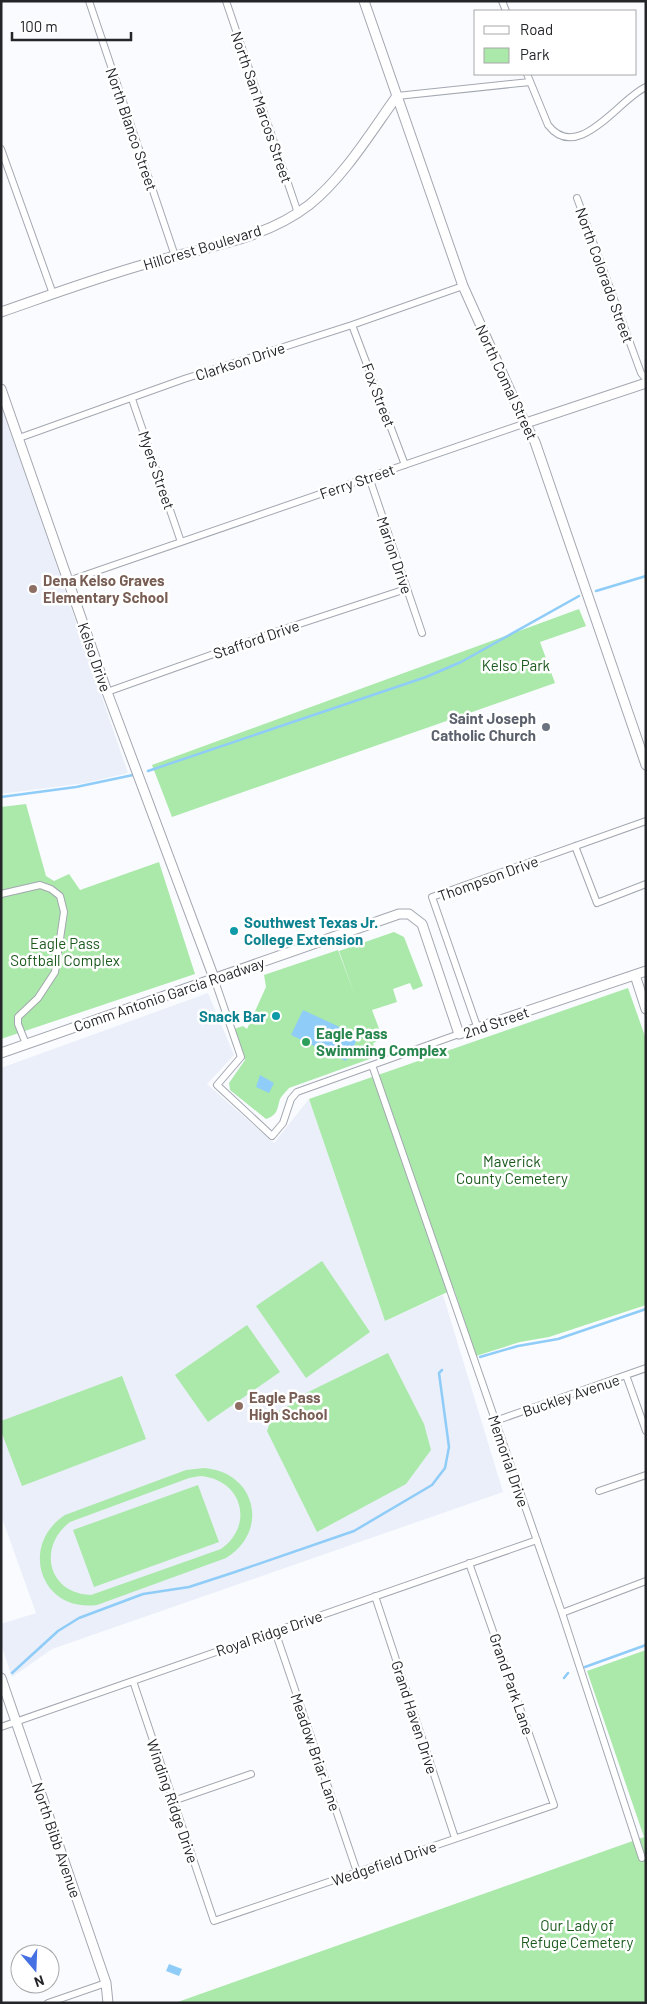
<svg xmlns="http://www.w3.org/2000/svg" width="647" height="2004" font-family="Barlow,sans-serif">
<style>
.built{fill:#eaeff9}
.green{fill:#aae9a9;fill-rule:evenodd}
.water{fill:#8fccf8}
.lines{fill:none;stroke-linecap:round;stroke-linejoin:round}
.stream{stroke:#8fccf8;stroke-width:2.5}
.street-casing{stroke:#a3a7b0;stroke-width:8}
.secondary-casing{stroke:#a3a7b0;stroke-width:11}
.street{stroke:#fff;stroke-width:6}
.secondary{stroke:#fff;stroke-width:9}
.education-dot{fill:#8d6e63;stroke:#fff;stroke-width:2}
.worship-dot{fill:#6b7280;stroke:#fff;stroke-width:2}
.culture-dot{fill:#0f9aa8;stroke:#fff;stroke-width:2}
.leisure-dot{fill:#2e9e5b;stroke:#fff;stroke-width:2}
.labels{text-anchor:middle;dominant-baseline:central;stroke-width:5;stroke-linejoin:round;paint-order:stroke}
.street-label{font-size:15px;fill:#242529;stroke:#fff}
.education-label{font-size:15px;font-weight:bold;fill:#785e54;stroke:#fff;text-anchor:start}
.park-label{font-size:15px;fill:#1c5a1e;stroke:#fff}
.worship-label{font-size:15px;font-weight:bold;fill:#5b616d;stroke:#fff;text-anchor:end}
.culture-label{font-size:15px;font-weight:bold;fill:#0d838f;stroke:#fff;text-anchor:start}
.leisure-label{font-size:15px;font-weight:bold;fill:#27864d;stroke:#fff;text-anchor:start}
</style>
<rect width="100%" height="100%" fill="#f9fbff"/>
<path class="built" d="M1 405 128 773 85 783 1 794Z
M208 993 234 1055 207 1084 274 1143 309 1099 385 1321 443 1295 503 1492 52 1649 12 1677 1 1644V1624L36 1613 1 1515V1068Z"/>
<path class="green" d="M579 609 586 626 540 642 555 683 172 817 152 765Z
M26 804 46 876 54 881 69 874 80 890 159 862 195 974 1 1039V807Z
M394 932 404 937 423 986 413 990 410 983 393 989 397 1002 372 1010 383 1039 373 1043 378 1056 289 1088C286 1092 282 1095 280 1099 277 1109 278 1115 266 1119L230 1090 229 1083 245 1060 234 1029 243 1026 247 1029 266 987 264 975 338 950 355 996 339 951Z
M628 988 646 1039V1305L549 1337 520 1342 476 1356 454 1289 385 1321 309 1099Z
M322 1261 370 1332 306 1378 256 1306Z
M247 1325 280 1372 208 1422 175 1375Z
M388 1353 424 1424 431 1450 406 1484 317 1532 267 1431 273 1414 297 1401 296 1398Z
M122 1376 146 1439 22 1486 1 1431V1421Z
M204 1468C256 1472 270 1531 226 1558L97 1605C40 1612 19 1545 65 1515L186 1470ZM200 1476C242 1479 255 1525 221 1549L91 1595C48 1594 37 1547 70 1522L189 1478Z
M198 1485 219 1542 94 1587 73 1530Z
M646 1650V2003H175L644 1837 587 1671Z"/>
<path class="water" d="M303 1010 359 1036 346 1061 291 1035Z
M260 1075 274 1083 269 1093 256 1087Z
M169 1964 182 1969 179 1976 166 1971Z"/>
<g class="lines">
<path class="stream" d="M596 591 646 576
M148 771 426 677 461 662 579 596
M1 797 76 787 133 775
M480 1357 518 1346 558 1339 646 1309
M585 1667 646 1645
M12 1673 58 1631 79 1618 143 1594 189 1587 235 1572 354 1531 432 1485 445 1468 449 1447 439 1373 442 1370
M564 1678 568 1673"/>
<defs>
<path id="street" d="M89 1 175 256
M226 1 298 213
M502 1 506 11
M527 74 548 125C578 164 619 99 646 87
M397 96 530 82
M1 149 53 294
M577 198 641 373 646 379
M352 325 405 465
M132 399 181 542
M19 438 184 379 352 325 463 286
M369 477 422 633
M68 581 526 423
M107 692 281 630 406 589
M575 846 597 903 646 884
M1 894 40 885 51 889 60 896 64 912 55 972 38 998 18 1017V1024L26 1044
M214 978 241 1057 217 1085 272 1136 283 1123 291 1099 297 1092 459 1034
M478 1029 432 897 646 821
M372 1065 562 1613 642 1858
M626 1375 646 1431
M495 1421 646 1368
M599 1491 646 1475
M375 1596 455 1838
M562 1613 646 1581
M275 1631 357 1872
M133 1681 214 1921 554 1805 469 1563
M1 1727 537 1540
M173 1801 251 1774
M48 2003 106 1983"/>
<path id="secondary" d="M364 1 463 286 521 415 535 442 646 765
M1 312C50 295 99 277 149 263 202 248 264 240 309 205 344 177 371 132 397 96
M1 389 107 692 214 978
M526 423 646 383
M635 975 646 1009
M1 1053 399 914H409L422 924 459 1034 646 971
M1 1678 106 1983 108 2003"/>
</defs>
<use href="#street" class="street-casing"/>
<use href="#secondary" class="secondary-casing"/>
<use href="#street" class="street"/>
<use href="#secondary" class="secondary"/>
</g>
<g class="education-dot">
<circle cx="33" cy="589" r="5"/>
<circle cx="239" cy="1406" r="5"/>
</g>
<circle class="worship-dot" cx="546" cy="727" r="5"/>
<g class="culture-dot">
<circle cx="234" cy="931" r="5"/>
<circle cx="276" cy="1016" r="5"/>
</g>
<circle class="leisure-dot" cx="306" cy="1042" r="5"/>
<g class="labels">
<g class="street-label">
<text transform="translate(262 107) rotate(71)">North San Marcos Street</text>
<text transform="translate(132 129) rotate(71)">North Blanco Street</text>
<text transform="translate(202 247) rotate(-17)">Hillcrest Boulevard</text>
<text transform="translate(605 275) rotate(70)">North Colorado Street</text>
<text transform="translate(240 361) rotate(-18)">Clarkson Drive</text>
<text transform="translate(507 382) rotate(65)">North Comal Street</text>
<text transform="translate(379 395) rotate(69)">Fox Street</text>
<text transform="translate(157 470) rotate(71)">Myers Street</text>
<text transform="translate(357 481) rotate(-19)">Ferry Street</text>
<text transform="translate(395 555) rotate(71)">Marion Drive</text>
<text transform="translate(256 639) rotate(-19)">Stafford Drive</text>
<text transform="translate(95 657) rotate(71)">Kelso Drive</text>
<text transform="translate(488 878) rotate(-20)">Thompson Drive</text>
<text transform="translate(169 994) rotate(-19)">Comm Antonio García Roadway</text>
<text transform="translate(496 1022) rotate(-19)">2nd Street</text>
<text transform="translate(571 1395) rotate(-19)">Buckley Avenue</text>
<text transform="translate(509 1461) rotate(71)">Memorial Drive</text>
<text transform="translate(269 1633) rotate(-19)">Royal Ridge Drive</text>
<text transform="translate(512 1684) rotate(71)">Grand Park Lane</text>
<text transform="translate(415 1717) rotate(72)">Grand Haven Drive</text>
<text transform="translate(316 1752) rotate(71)">Meadow Briar Lane</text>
<text transform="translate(173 1801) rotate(71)">Winding Ridge Drive</text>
<text transform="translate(57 1840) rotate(71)">North Bibb Avenue</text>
<text transform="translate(384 1863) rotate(-19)">Wedgefield Drive</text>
</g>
<g class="education-label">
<text x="43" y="580">Dena Kelso Graves<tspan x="43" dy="17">Elementary School</tspan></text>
<text x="249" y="1397">Eagle Pass<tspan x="249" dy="17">High School</tspan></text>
</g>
<g class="park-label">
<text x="516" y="665">Kelso Park</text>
<text x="65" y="943">Eagle Pass<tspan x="65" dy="17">Softball Complex</tspan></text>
<text x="512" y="1161">Maverick<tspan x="512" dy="17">County Cemetery</tspan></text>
<text x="577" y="1925">Our Lady of<tspan x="577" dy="17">Refuge Cemetery</tspan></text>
</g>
<g class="worship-label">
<text x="536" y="718">Saint Joseph<tspan x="536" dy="17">Catholic Church</tspan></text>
</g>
<g class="culture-label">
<text x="244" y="922">Southwest Texas Jr.<tspan x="244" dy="17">College Extension</tspan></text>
<text x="266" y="1016" text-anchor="end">Snack Bar</text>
</g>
<g class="leisure-label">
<text x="316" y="1033">Eagle Pass<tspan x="316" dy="17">Swimming Complex</tspan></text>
</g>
</g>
<rect width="647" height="2004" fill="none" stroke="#242529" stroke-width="5"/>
<rect x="474" y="10" width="162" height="65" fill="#ffffff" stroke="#a7a8a9"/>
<rect x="484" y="26" width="25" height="8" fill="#ffffff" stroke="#a7a8a9"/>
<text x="520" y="35" font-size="15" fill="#242529">Road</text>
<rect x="484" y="48" width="25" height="15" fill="#aae9a9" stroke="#a7a8a9"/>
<text x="520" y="60" font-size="15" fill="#242529">Park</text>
<g transform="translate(35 1969) rotate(161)"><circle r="24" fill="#ffffff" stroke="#a7a8a9"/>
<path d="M0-4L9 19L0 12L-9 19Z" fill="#4571e3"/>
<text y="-8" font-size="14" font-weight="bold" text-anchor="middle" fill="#242529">N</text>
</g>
<path d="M12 32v8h119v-8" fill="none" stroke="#242529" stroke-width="2.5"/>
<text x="20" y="32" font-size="15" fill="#242529" stroke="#ffffff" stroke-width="4" paint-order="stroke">100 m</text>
</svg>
